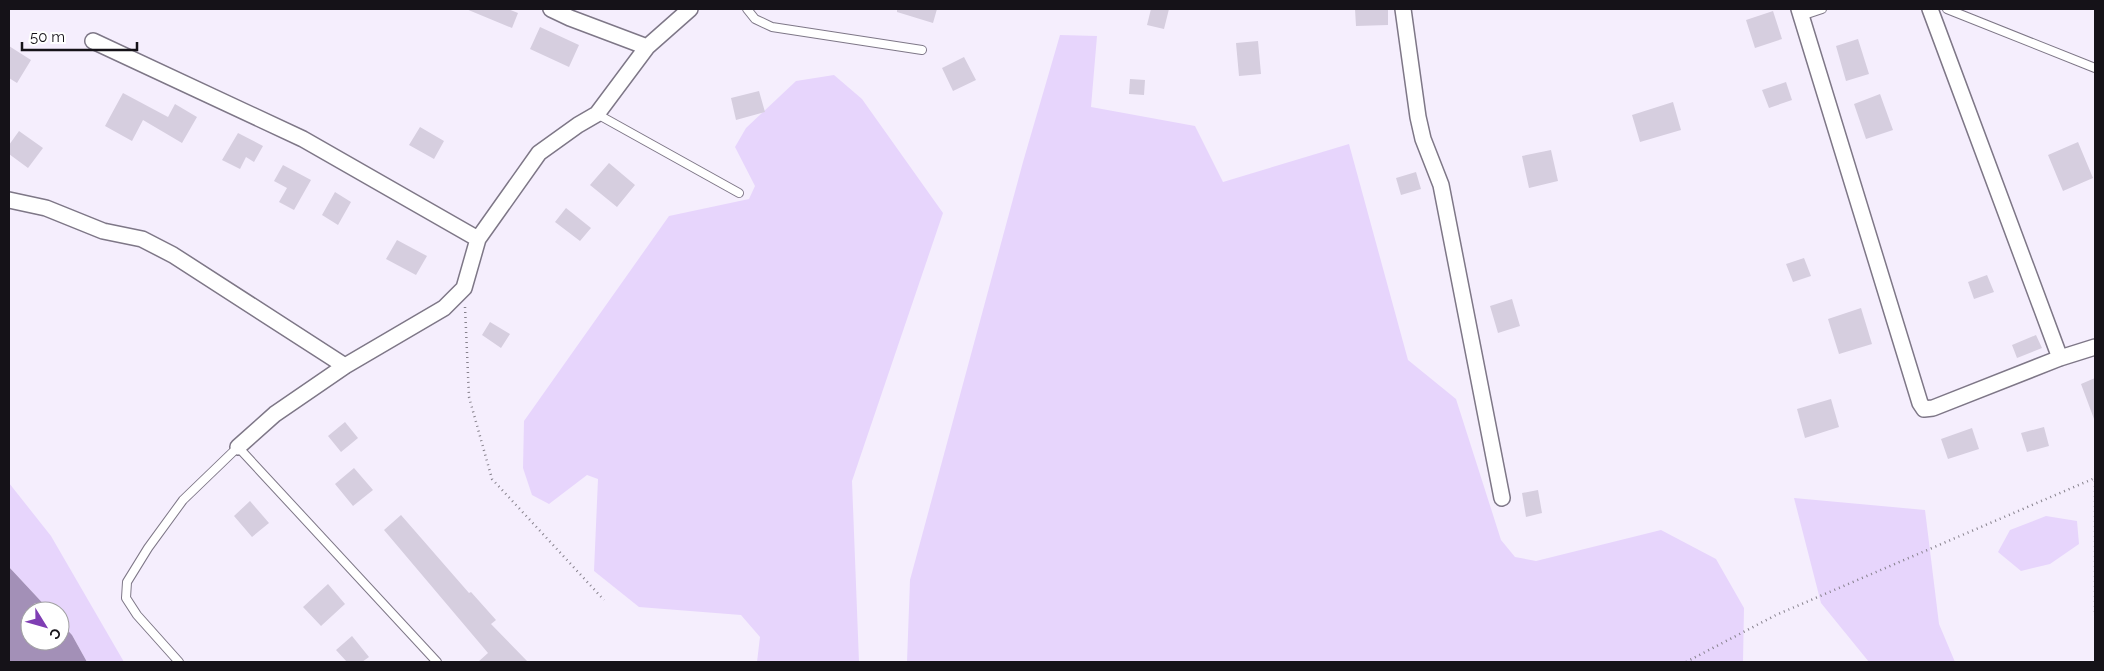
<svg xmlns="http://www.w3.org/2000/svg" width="2104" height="671" font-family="Raleway,sans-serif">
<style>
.green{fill:#e7d5fc}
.water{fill:#a390b7}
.building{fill:#d6cedf}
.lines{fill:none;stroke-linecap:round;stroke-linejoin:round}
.service-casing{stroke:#7e7787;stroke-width:10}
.minor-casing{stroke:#7e7787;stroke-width:18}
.path{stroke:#86818c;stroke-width:2.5;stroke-dasharray:1 4;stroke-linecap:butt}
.service{stroke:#fff;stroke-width:8}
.minor{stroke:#fff;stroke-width:15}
</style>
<rect width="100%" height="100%" fill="#f5eefd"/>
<path class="green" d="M1060 35 1097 36 1091 107 1195 126 1223 182 1349 144 1408 360 1456 399 1501 540 1515 557 1536 561 1661 530 1716 559 1744 608 1743 662H907L910 580 1023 162Z
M834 75 862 99 943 213 852 481 859 662H757L760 637 741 615 639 607 594 571 598 479 587 475 549 504 532 495 523 468 524 421 669 216 749 199 755 186 735 147 746 128 796 81Z
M9 483 51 536 124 662H87L72 635 60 622V611H50L9 567Z
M1794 498 1925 510 1939 624 1955 662H1869L1821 603Z
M2046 516 2077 521 2079 544 2050 564 2021 571 1998 552 2010 530Z"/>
<path class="water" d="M9 567 50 611H30V641H60V622L72 635 87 662H9Z"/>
<path class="building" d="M466 9H508L518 13 512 28Z
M897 9H937L933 23 897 12Z
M1151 9H1169L1164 29 1147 25Z
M1355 9H1388V25L1356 26Z
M1773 11 1782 39 1755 48 1746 20Z
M540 27 579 45 569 67 530 49Z
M1858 39 1869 74 1846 81 1836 46Z
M1258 41 1261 74 1239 76 1236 43Z
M9 46 31 60 17 83 9 78Z
M964 57 976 80 953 91 942 68Z
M1130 79 1145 80 1144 95 1129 94Z
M1786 82 1792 100 1769 108 1762 90Z
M759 91 765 112 736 120 731 98Z
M123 93 168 117 175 104 197 117 182 143 143 120 132 141 105 126Z
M1880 94 1893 130 1866 139 1854 104Z
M1673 102 1681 130 1640 142 1632 115Z
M420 127 444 141 434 159 409 145Z
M19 131 43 148 28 168 9 154V145Z
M238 133 263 146 254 162 246 157 240 169 222 160Z
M2078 142 2093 178 2063 191 2048 155Z
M1551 150 1558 181 1529 188 1522 156Z
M609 163 635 185 617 207 590 185Z
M283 165 311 180 294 210 279 202 287 188 274 181Z
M1416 172 1421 189 1401 195 1396 178Z
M335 192 351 202 338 225 322 215Z
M566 208 591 228 580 241 555 222Z
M397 240 427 256 416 275 386 259Z
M1804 258 1811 276 1793 282 1786 264Z
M1987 275 1994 292 1974 299 1968 282Z
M1512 299 1520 326 1498 333 1490 306Z
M1861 308 1872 344 1839 354 1828 319Z
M490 322 510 334 501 348 482 335Z
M2036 335 2042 348 2017 358 2012 345Z
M2095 378V419H2094L2081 384Z
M1831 399 1839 427 1805 438 1797 409Z
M345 422 358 438 341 452 328 436Z
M2044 427 2049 446 2027 452 2021 433Z
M1972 428 1979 449 1948 459 1941 439Z
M354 468 373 490 353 506 335 484Z
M1538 490 1542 513 1526 517 1522 493Z
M250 501 269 523 252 537 234 516Z
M401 515 469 593 471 592 496 620 491 624 528 662H478L488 653 384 530Z
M328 584 345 604 321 626 303 607Z
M352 636 369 657 362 662H347L336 650Z"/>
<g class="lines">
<defs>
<path id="service" d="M747 9 755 19 772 27 922 50
M1947 9 2095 68
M1801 16 1822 9
M597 114 739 193
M179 662 137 615 126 598 127 582 148 548 183 500 238 447 437 662"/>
<path id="minor" d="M551 9 570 18 647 47
M1403 9 1418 117 1423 139 1441 185 1502 498
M1799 9 1920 403 1924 409 1933 408 2060 358 2095 347
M1930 9 2060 358
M93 41 303 139 478 239
M9 200 46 208 103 231 142 239 173 255 345 366
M238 447 275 414 345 366 444 308 464 288 478 239 539 153 578 125 597 114 647 47 690 9"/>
</defs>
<use href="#service" class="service-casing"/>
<use href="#minor" class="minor-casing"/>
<path class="path" d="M465 307 469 397 492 479 604 600
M2095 612V478
M1686 662 1776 615 2095 478"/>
<use href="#service" class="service"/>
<use href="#minor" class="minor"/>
</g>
<rect width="2104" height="671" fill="none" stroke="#151218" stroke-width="20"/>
<g transform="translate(45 626) rotate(127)"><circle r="24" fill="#ffffff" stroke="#a1a0a3"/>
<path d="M0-4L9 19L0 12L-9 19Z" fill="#7f3eb3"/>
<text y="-8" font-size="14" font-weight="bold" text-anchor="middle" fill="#151218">С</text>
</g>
<path d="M22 42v8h115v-8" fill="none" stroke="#151218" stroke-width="2.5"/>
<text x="30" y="42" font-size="15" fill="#151218" stroke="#ffffff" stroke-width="4" paint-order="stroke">50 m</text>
</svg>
